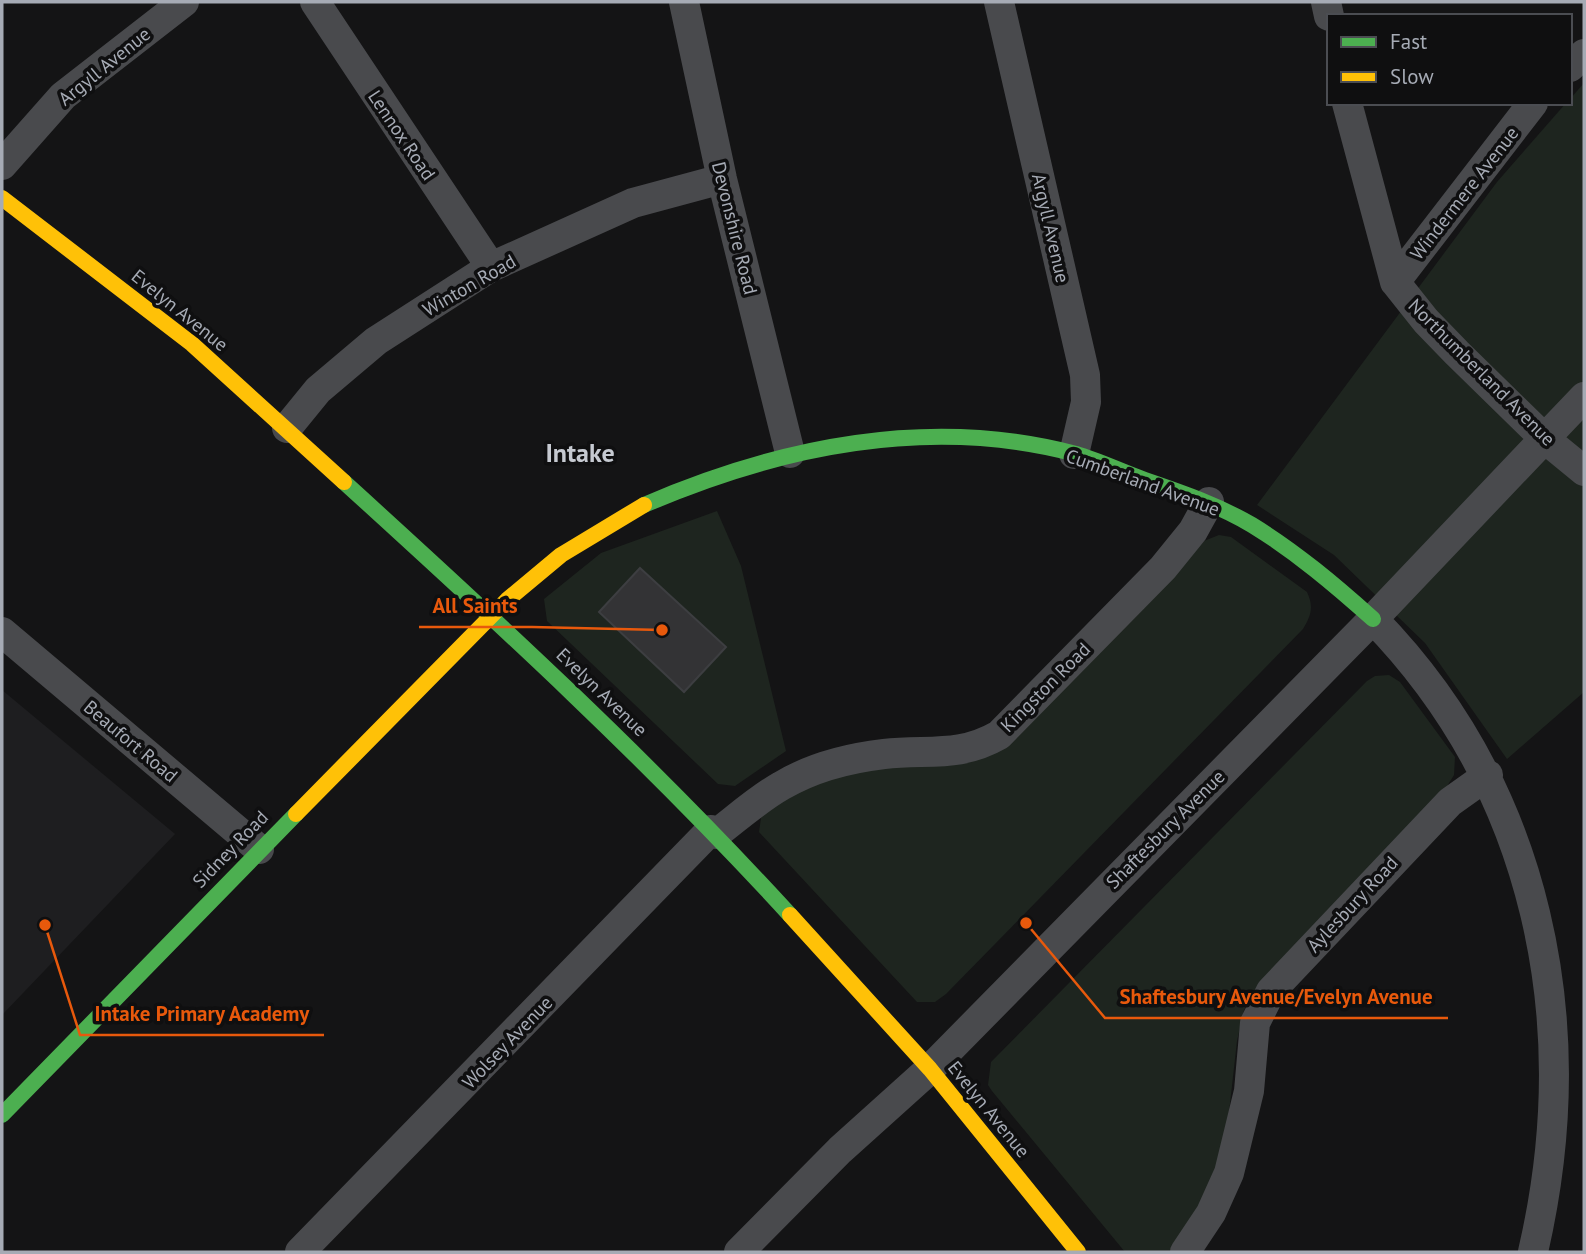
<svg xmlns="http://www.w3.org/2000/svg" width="1586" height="1254" font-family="'PT Sans',sans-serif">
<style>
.built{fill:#1e1e20}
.green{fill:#1e251f}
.building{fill:#333335;stroke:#3d3e41;stroke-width:2}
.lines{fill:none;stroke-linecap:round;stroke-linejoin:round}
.street{stroke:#494a4d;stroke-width:30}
.fast{stroke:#4caf50;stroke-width:16}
.slow{stroke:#ffc107;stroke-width:16}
.labels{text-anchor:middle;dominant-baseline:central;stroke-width:7;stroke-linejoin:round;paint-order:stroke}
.street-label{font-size:19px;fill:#a6abb5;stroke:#0f0f10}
.district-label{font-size:26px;font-weight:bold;fill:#c6cad1;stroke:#0f0f10}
.leader{fill:none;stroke:#e8590c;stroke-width:2.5}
.callout-dot{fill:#e8590c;stroke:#0f0f10;stroke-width:2.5}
.callout-label{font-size:21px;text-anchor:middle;font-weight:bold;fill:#e8590c;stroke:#0f0f10;stroke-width:7;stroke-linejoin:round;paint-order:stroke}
</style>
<rect width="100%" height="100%" fill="#141415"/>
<path class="built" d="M2 690 175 834 2 1015Z"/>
<path class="green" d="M1584 83V692L1507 759 1425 643 1334 555 1257 505 1497 182 1566 103H1570V99Z
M717 511 741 566 786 751 735 786 718 784 547 621 544 599 601 553Z
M1219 535 1231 537 1307 592C1314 607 1311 616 1303 629L946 994 935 1002H917L759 832 761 818 771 805 840 772 965 759 1192 551 1204 541Z
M1389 675 1400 682 1455 757 1454 775 1444 791 1260 982 1244 1010 1237 1041 1225 1148 1212 1184 1171 1252H1125L992 1091 988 1085 991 1062 1367 681 1375 676Z"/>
<path class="building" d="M640 568 726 647 684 692 599 612Z"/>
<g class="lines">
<path class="street" d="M315 2 491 267
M684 2 722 179 790 453
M999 2 1085 375 1086 402 1074 454
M1326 2 1329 16
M1570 67 1584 54
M1347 103 1395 282 1426 321 1457 353 1545 439 1584 471
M2 165 63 96 184 2
M1395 282 1533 103
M287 428 318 390 376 341 491 267 633 203 722 179
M1373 619C1539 789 1586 1023 1533 1252
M2 632 259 849
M716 834C737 818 758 799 781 786 811 768 850 758 884 754 928 749 959 758 999 735L1163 568 1193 531 1209 502
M300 1252 711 830
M739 1252 840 1150 930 1069 1373 619 1584 397
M1185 1252 1211 1213 1229 1173 1249 1091 1255 1023 1271 991 1450 802 1488 775"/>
<path class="fast" d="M344 482C498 622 650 762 790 915
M644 505C781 446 929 415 1076 454 1100 461 1122 472 1145 480 1183 493 1218 505 1252 525 1296 552 1335 585 1373 619
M2 1115 296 814"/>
<path class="slow" d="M2 198 192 344 344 482
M296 814 507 600 561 555 644 505
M790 915 930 1069 1078 1252"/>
</g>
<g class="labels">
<g class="street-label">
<text transform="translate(104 66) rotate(-39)">Argyll Avenue</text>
<text transform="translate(402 135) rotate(56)">Lennox Road</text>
<text transform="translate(1464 193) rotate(-52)">Windermere Avenue</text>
<text transform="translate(735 228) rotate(76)">Devonshire Road</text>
<text transform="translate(1051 228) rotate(77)">Argyll Avenue</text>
<text transform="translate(469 285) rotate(-30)">Winton Road</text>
<text transform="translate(180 310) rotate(39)">Evelyn Avenue</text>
<text transform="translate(1482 372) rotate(45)">Northumberland Avenue</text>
<text transform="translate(1143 482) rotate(20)">Cumberland Avenue</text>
<text transform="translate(1045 687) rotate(-45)">Kingston Road</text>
<text transform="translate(602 692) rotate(44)">Evelyn Avenue</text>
<text transform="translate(131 741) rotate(40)">Beaufort Road</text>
<text transform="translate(1165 829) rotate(-45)">Shaftesbury Avenue</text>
<text transform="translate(230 849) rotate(-46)">Sidney Road</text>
<text transform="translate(1352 904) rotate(-47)">Aylesbury Road</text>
<text transform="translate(507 1042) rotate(-46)">Wolsey Avenue</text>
<text transform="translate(989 1109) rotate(51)">Evelyn Avenue</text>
</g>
<g class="district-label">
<text x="580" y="452">Intake</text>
</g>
</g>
<path class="leader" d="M662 630L532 627H419M1026 923L1105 1018H1448M45 925L80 1035H324"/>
<g class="callout-dot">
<circle cx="662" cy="630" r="7"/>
<circle cx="1026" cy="923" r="7"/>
<circle cx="45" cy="925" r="7"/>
</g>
<g class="callout-label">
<text x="475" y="613">All Saints</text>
<text x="1276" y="1004">Shaftesbury Avenue/Evelyn Avenue</text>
<text x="202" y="1021">Intake Primary Academy</text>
</g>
<rect width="1586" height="1254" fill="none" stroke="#a6abb5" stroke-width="7"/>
<rect x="1327" y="14" width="245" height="91" fill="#0f0f10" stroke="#4b4d52" stroke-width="2"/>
<rect x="1341" y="37" width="35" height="10" fill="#4caf50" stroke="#4b4d52" stroke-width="2"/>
<text x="1390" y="49" font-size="21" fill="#a6abb5">Fast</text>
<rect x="1341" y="72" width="35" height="10" fill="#ffc107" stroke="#4b4d52" stroke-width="2"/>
<text x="1390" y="84" font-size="21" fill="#a6abb5">Slow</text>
</svg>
